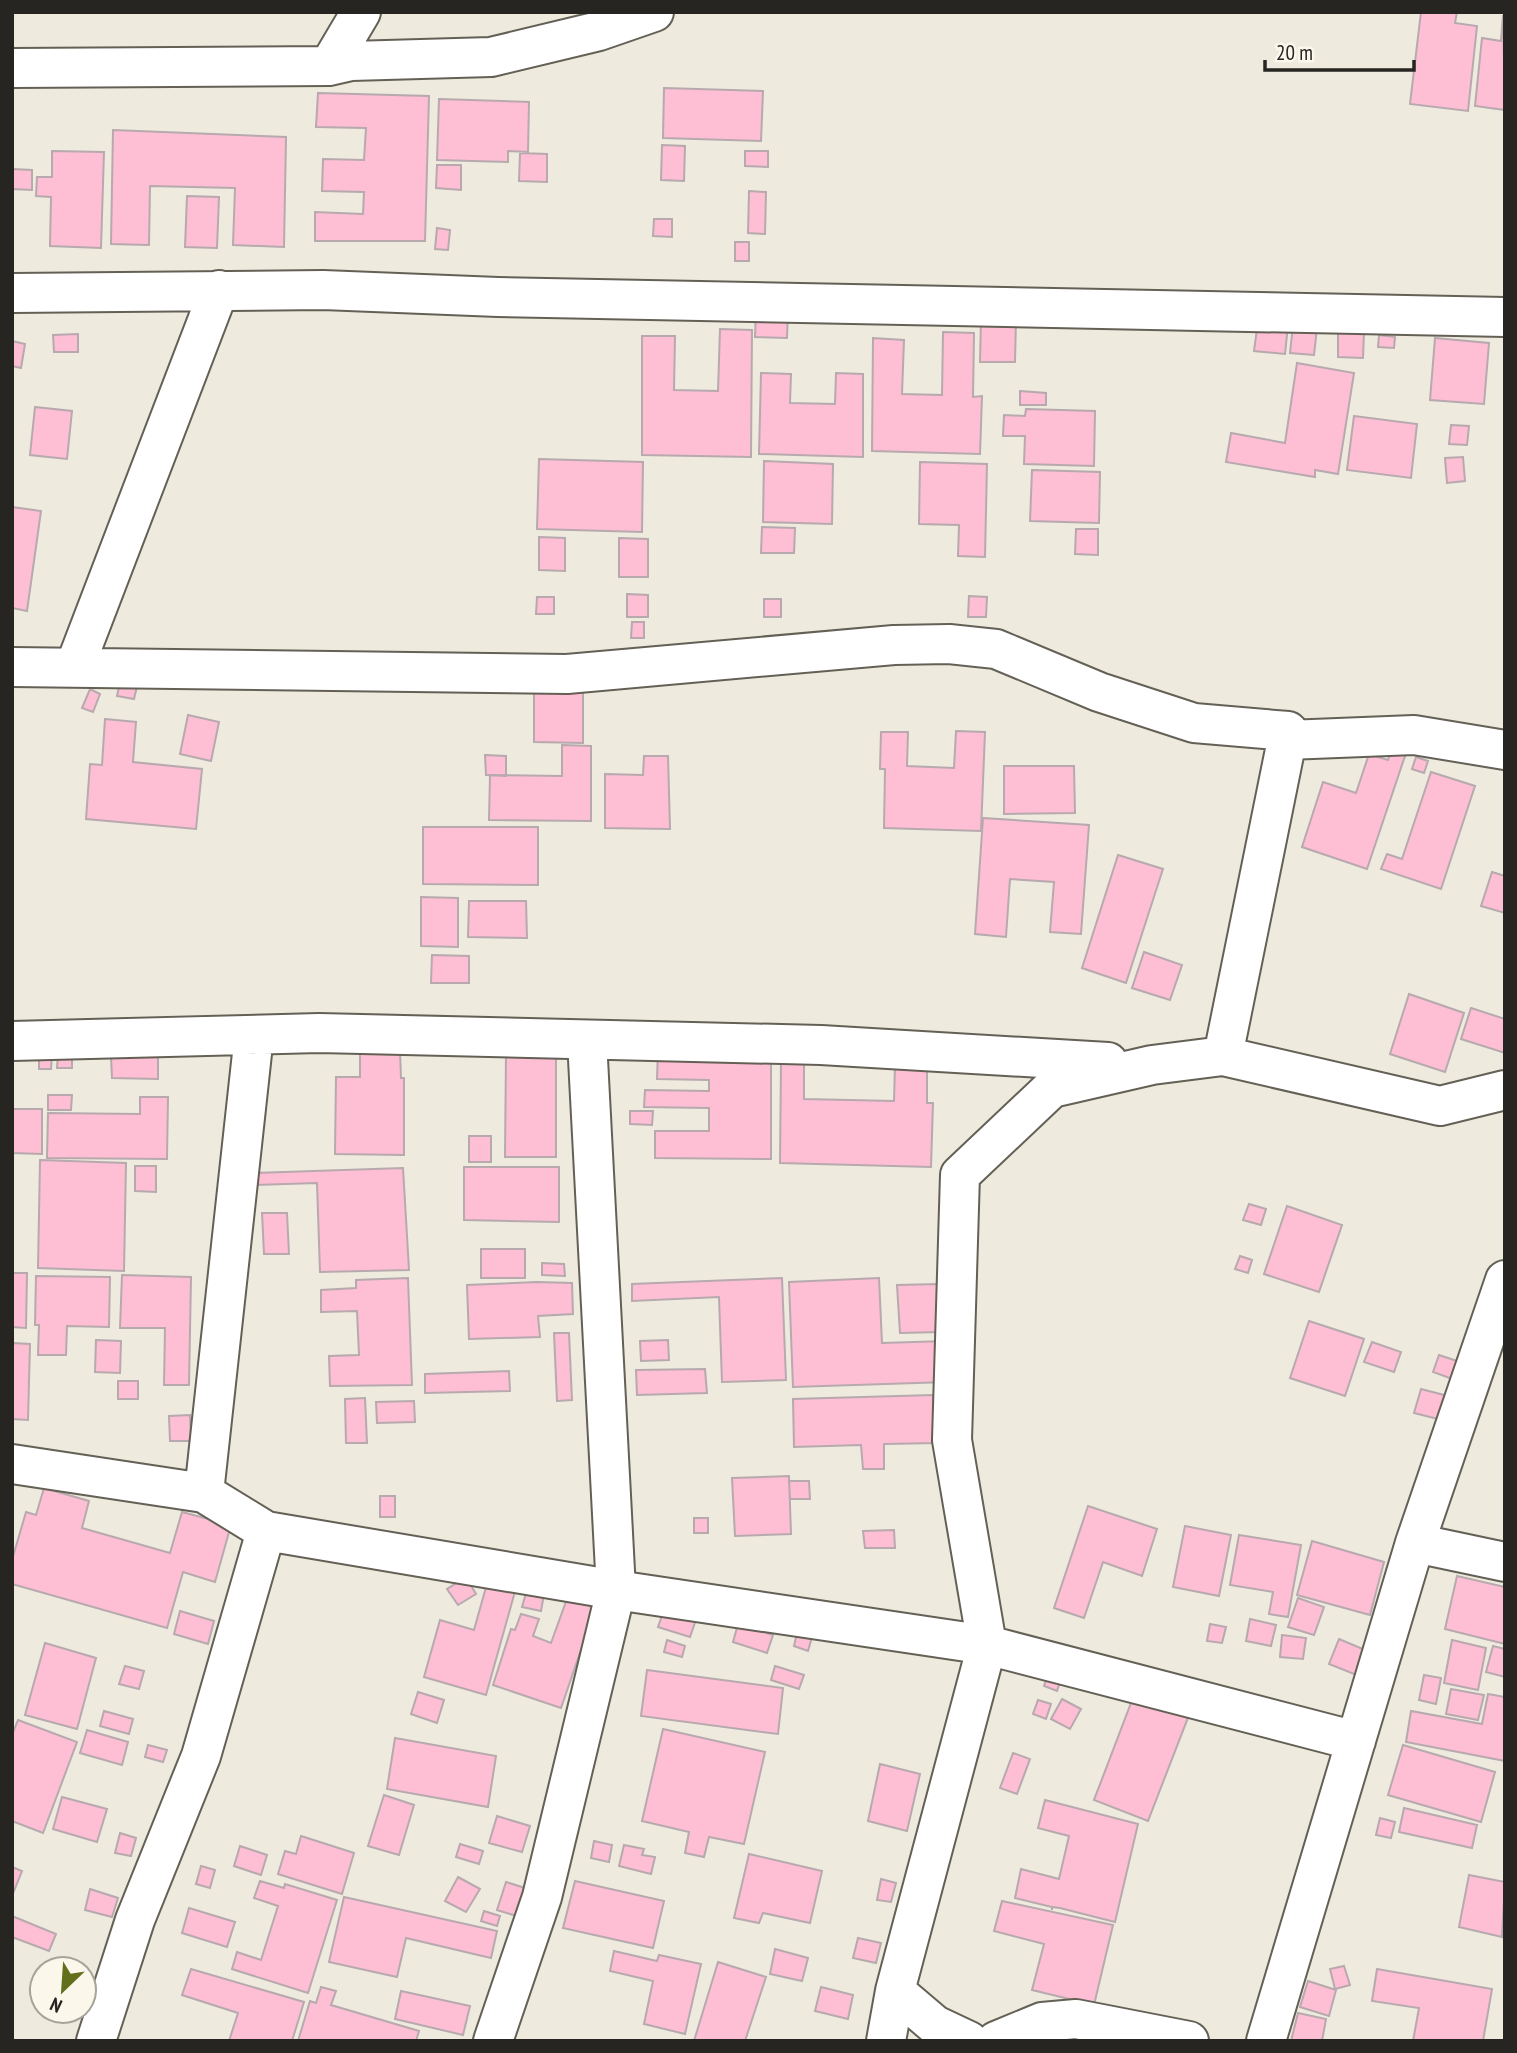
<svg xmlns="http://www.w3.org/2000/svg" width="1517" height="2053" font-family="'PT Sans Narrow',sans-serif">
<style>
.building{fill:#febfd5;stroke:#b7a9ae;stroke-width:2}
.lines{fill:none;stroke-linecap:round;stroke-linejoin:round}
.street-casing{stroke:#646056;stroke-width:42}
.street{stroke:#fff;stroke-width:38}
</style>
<rect width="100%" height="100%" fill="#eeeadd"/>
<path class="building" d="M1421 12H1457L1455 23 1477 26 1468 111 1410 104Z
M1503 15 1505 110 1475 106 1482 38 1501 41Z
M664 88 763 91 761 141 663 138Z
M318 93 429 96 425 241H315V212L363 214 364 192 322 191 323 159 364 160 366 128 316 127Z
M439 99 529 102 528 152 508 151V162L437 160Z
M113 130 286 137 284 247 233 245 235 188 150 186 149 245 111 244Z
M662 145 685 146 684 181 661 180Z
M52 151 104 152 101 248 50 246 51 197 36 196 37 177H52Z
M745 151H768V167L745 166Z
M520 153 547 154V182L519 181Z
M437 165H461V190L436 188Z
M12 169 32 170V190L12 189Z
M749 191 766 192 765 234 748 233Z
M187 196 219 197 217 248 185 247Z
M654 219H672V237L653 236Z
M437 228 450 230 448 250 435 249Z
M735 242H749V261H735Z
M756 310 788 311 787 338 755 337Z
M981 318 1016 319 1015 362H980Z
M1258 321 1288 325 1285 354 1254 351Z
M1293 325 1317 328 1314 355 1290 353Z
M720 329 752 330 751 457 642 455V336H675L674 390 718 391Z
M943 332 974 333 973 397 982 396 980 454 872 451 873 338 904 340 902 394 942 395Z
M1338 332H1364L1363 358 1338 357Z
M78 334V352H54L53 335Z
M1379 335 1395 337 1394 348 1378 347Z
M1435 338 1489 343 1484 404 1430 400Z
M12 341 25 344 21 368 12 366Z
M1297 363 1354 373 1338 474 1315 470V477L1226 462 1231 433 1285 443Z
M761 373 791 374 790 403 835 404 836 373 863 374V457L759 454Z
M1020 391 1046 393V405H1020Z
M35 407 72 411 67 459 30 455Z
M1026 409 1095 411 1094 466 1024 464 1025 436H1003L1004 415 1025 416Z
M1354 416 1417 424 1411 478 1347 470Z
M1451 425 1469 426 1467 445 1449 444Z
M1463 457 1465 481 1447 483 1445 458Z
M539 459 643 462 642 532 537 529Z
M764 461 833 464 832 524 763 522Z
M920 462 987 464 985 557 958 556 959 525 919 524Z
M1032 470 1100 472 1099 523 1030 521Z
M12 507 41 511 27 611 12 608Z
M762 527 795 528 794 553H761Z
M1076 529H1098V555L1075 554Z
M539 537 565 538V571L539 570Z
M619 538 648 539V577H619Z
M627 594 648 595V617H627Z
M969 596 987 597 986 617H968Z
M537 597H554V614H536Z
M764 599H781V617H764Z
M632 622H644V638H631Z
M122 674 139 678 134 699 117 696Z
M534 678 583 679V743L534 742Z
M90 689 100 694 93 712 82 708Z
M188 715 219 722 211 761 180 754Z
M105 719 136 722 133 762 202 769 196 829 86 819 90 764 102 765Z
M956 731 985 732 981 831 884 828 885 769H880L881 732H908L907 766 954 768Z
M562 745 591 746V821L489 820 490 775 562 776Z
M1392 748 1406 753 1367 869 1302 847 1323 782 1356 793 1369 754 1388 760Z
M485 755 506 756V776L486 775Z
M644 756H668L670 829 605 828V774L643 775Z
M1416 757 1428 761 1424 773 1412 769Z
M1004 766H1074L1075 813 1004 814Z
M1431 772 1475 786 1441 889 1381 869 1387 854 1402 859Z
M983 818 1089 825 1081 934 1050 932 1054 882 1010 879 1006 937 975 934Z
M423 827H538V885L423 884Z
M1118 855 1163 869 1126 983 1082 968Z
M1492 872 1505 876V913L1481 906Z
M421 897 458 898V947L421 946Z
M469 901H526L527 938 468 937Z
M1144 952 1182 965 1170 1000 1132 988Z
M432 955 469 956V983H431Z
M1409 994 1464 1013 1445 1072 1390 1054Z
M1471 1008 1505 1019V1053L1461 1039Z
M360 1051H400L401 1078H404V1155L335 1154 336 1077H360Z
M658 1051 771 1052V1159L655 1158V1131H709V1108L644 1107 645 1090 709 1091V1080L657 1079Z
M39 1053H52L51 1069H39Z
M506 1053 556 1054V1157H505Z
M58 1054H72V1068H57Z
M111 1057H158V1079L112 1078Z
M781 1063H804V1099L894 1101 895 1064H927V1103H933L931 1167 780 1163Z
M48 1095H72L71 1110H48Z
M140 1097H168L167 1159 47 1158 48 1113 140 1114Z
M12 1109H42V1154L12 1153Z
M630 1111H653L652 1125 630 1124Z
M469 1136H491V1162H469Z
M40 1160 126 1163 124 1271 38 1268Z
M135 1166H156V1192L135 1191Z
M464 1167H559V1222L464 1220Z
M403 1168 409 1270 320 1272 317 1183 252 1185 251 1173Z
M1249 1204 1266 1209 1261 1225 1243 1220Z
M1287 1206 1342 1225 1319 1292 1264 1274Z
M262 1213H287L289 1254H264Z
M481 1249H525V1278H481Z
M1240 1256 1252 1260 1248 1273 1235 1269Z
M542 1263 564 1264 565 1276 542 1275Z
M12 1273H27L26 1328 12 1327Z
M122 1275 191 1277 189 1385H164L165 1328H120Z
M36 1276 110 1277 109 1327 67 1326 66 1355H38L39 1325H35Z
M408 1278 412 1385 330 1386 329 1356 359 1355 357 1311 321 1312V1290L356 1288V1280Z
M782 1278 786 1380 722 1382 719 1297 632 1301V1284Z
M879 1278 882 1343 946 1341 947 1382 793 1387 789 1282Z
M537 1282 572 1283 573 1314 538 1316 540 1337 469 1339 467 1285Z
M938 1284 940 1332 900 1333 897 1285Z
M1309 1321 1364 1339 1345 1396 1290 1378Z
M554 1333H569L572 1400 557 1401Z
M96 1340 121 1341 120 1373 95 1372Z
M668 1340 669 1360 641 1361 640 1341Z
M1372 1342 1401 1352 1394 1372 1364 1362Z
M12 1343 30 1344 28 1420 12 1419Z
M1439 1355 1460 1362 1455 1380 1433 1372Z
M705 1369 707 1393 637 1395 636 1370Z
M509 1371 510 1391 425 1393V1374Z
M118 1381H138V1399H118Z
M1421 1389 1448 1396 1442 1420 1414 1413Z
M933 1395 936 1443 884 1444V1469H863L861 1445 794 1447 793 1399Z
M365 1398 367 1443H346L345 1399Z
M414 1401 415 1422 377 1423 376 1402Z
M190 1415 191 1441H170L169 1416Z
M789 1476 791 1534 735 1536 732 1478Z
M789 1481H809L810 1499H790Z
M44 1488 89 1501 82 1528 170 1553 182 1512 231 1525 215 1582 183 1572 167 1628 12 1584V1560L26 1512 36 1515Z
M380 1496H395V1517H380Z
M1088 1506 1157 1529 1142 1576 1103 1562 1084 1618 1054 1608Z
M694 1518H708V1533H694Z
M1185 1526 1231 1535 1219 1596 1173 1587Z
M894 1530 895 1548H865L863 1531Z
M1239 1535 1301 1545 1288 1617 1269 1614 1273 1592 1230 1585Z
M1312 1541 1384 1562 1370 1615 1297 1595Z
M1457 1576 1505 1587V1644L1445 1629Z
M466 1577 476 1594 458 1605 447 1589Z
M488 1580 516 1588 486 1695 424 1677 440 1620 474 1630Z
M527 1590 544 1594 541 1611 522 1607Z
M568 1596 596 1606 561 1708 493 1685 511 1629 515 1630 521 1614 539 1619 533 1636 551 1643Z
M1298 1598 1324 1607 1314 1635 1288 1627Z
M667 1601 699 1611 690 1637 658 1627Z
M180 1611 214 1621 208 1644 174 1634Z
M1250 1619 1276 1625 1271 1646 1246 1641Z
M738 1624 773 1635 767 1653 733 1642Z
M1210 1624 1226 1627 1222 1643 1207 1641Z
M797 1633 812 1637 808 1651 794 1646Z
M1282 1635 1306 1638 1303 1659 1280 1657Z
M1339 1639 1370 1652 1359 1676 1329 1664Z
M667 1640 685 1646 682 1657 664 1652Z
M1452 1640 1486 1648 1478 1690 1444 1683Z
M45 1643 96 1658 77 1729 25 1715Z
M1493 1646 1505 1649V1677L1486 1672Z
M125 1666 144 1671 139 1689 119 1684Z
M775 1666 804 1675 799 1689 771 1680Z
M647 1670 783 1688 778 1734 641 1716Z
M1049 1671 1062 1676 1057 1691 1044 1686Z
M1424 1675 1441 1678 1436 1704 1419 1700Z
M1451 1689 1484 1695 1478 1720 1446 1714Z
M418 1692 444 1700 437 1723 411 1714Z
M1488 1694 1505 1697V1761L1406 1742 1411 1711 1482 1724Z
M1134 1695 1189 1715 1148 1821 1094 1800Z
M1062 1699 1081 1709 1070 1729 1051 1719Z
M1038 1700 1051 1704 1046 1719 1033 1714Z
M104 1711 133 1719 129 1734 100 1726Z
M18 1720 77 1742 43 1833 12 1821V1735Z
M663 1729 765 1752 744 1844 709 1837 704 1857 685 1853 689 1832 642 1821Z
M87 1730 128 1742 122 1765 80 1753Z
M395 1738 496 1756 488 1807 387 1789Z
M148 1745 167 1750 163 1762 145 1757Z
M1403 1745 1495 1772 1481 1822 1388 1795Z
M1013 1753 1030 1759 1017 1794 1000 1788Z
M880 1764 920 1774 907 1831 868 1821Z
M384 1795 414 1805 399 1855 368 1846Z
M62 1797 107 1809 97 1842 53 1829Z
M1045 1800 1138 1824 1115 1922 1060 1908 1052 1907V1910V1907L1015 1898 1021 1869 1059 1879 1069 1836 1038 1828Z
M1404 1808 1477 1825 1472 1848 1399 1832Z
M497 1816 530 1826 522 1852 489 1843Z
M1380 1818 1395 1822 1391 1838 1376 1835Z
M120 1833 136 1838 131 1856 115 1853Z
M301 1836 354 1853 342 1894 278 1874 285 1851 296 1854Z
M594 1841 612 1845 609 1862 591 1858Z
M460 1844 483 1851 479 1864 456 1857Z
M624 1845 644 1849 642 1855 655 1857 651 1874 619 1866Z
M240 1846 267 1855 261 1875 234 1866Z
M749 1854 822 1871 810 1923 763 1913 759 1923 734 1918Z
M201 1866 215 1870 210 1888 196 1884Z
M12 1867 22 1871 12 1896Z
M1469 1875 1505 1882 1502 1937 1459 1927Z
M458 1877 480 1889 466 1912 445 1901Z
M881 1879 896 1883 891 1902 877 1900Z
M260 1881 284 1888 285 1884 337 1900 308 1993 232 1969 237 1952 261 1960 278 1906 254 1898Z
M575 1881 664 1901 653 1948 563 1928Z
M506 1882 528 1889 520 1917 497 1910Z
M90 1889 118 1898 112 1917 85 1910Z
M344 1897 497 1931 491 1958 406 1938 397 1977 329 1962Z
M1002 1901 1113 1925 1094 2005 1032 1990 1044 1944 994 1931Z
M189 1908 235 1922 227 1947 182 1933Z
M484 1911 500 1916 497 1926 481 1921Z
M12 1916 56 1934 49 1951 12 1937Z
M858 1938 881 1943 876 1963 853 1958Z
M775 1949 808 1958 802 1981 770 1974Z
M614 1951 657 1961 659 1955 701 1964 685 2034 644 2024 653 1981 610 1971Z
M718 1962 766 1977 745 2041H694Z
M1344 1966 1350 1985 1335 1989 1330 1969Z
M191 1969 304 2002 292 2041H229L238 2013 182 1995Z
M1377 1969 1492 1989 1483 2041H1413L1419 2008 1372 2001Z
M1308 1981 1336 1990 1329 2016 1300 2007Z
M321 1987 336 1991 331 2005 419 2031 416 2041H298L310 2001 316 2003Z
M821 1987 853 1995 848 2019 815 2011Z
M401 1991 470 2006 463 2035 395 2019Z
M1298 2013 1326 2019 1322 2041H1291Z"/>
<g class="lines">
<defs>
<path id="street" d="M329 66 361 12
M12 68 329 66 351 61 491 57 599 31 654 12
M12 293 323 290 498 297 1505 317
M75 666 219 290
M12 667 567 674 894 645 949 644 996 649 1099 692 1194 723 1288 731 1287 740 1414 735 1505 750
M12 1041 319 1033 821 1045 1108 1062
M1223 1056 1440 1106 1505 1090
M12 1464 204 1493 266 1531 616 1590 987 1645 1356 1741
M204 1493 254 1035
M1415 1543 1505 1562
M895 1991 935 2025 969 2041
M96 2041 135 1920 201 1756 266 1531
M493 2041 542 1897 616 1590 587 1040
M886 2041 895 1991 987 1645 952 1440 960 1175 1052 1088 1152 1065 1223 1056 1287 740
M996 2041 1042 2022 1076 2019 1189 2041
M1266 2041 1415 1543 1505 1280"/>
</defs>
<use href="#street" class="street-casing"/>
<use href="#street" class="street"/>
</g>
<rect width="1517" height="2053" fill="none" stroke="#272521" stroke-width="28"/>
<g transform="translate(63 1990) rotate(205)"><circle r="33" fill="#fbf7eb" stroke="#a6a39a" stroke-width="2"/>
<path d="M0-5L12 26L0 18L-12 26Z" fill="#62701b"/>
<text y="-10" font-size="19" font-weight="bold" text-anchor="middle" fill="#272521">N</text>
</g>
<path d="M1265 60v10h149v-10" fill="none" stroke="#272521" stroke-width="3.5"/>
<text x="1276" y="60" font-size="21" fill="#272521" stroke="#fbf7eb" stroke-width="5" paint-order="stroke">20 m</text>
</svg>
